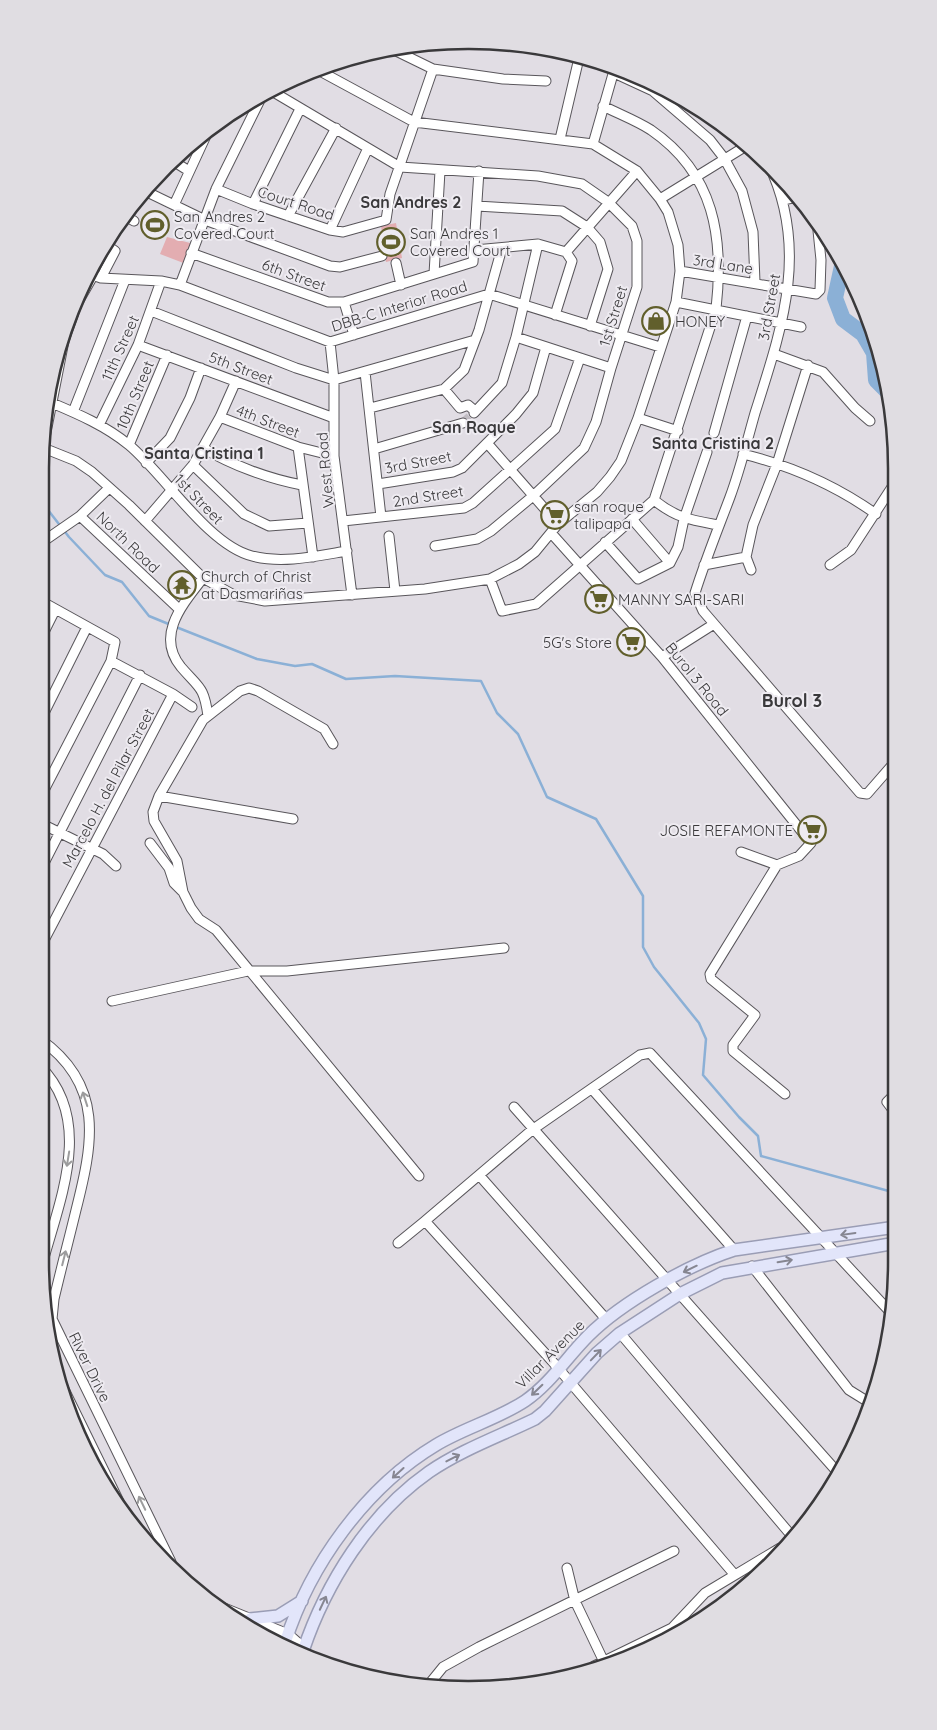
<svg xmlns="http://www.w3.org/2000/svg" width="937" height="1730" font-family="Quicksand,sans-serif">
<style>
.green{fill:#e3adb1}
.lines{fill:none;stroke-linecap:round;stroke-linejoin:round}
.stream{stroke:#8bb0d6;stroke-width:2.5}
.river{stroke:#8bb0d6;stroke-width:16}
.minor-tunnel{stroke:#c0bcc2;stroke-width:9;stroke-dasharray:9 4.5;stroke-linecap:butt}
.minor-casing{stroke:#59565b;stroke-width:11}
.major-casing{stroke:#9a9db5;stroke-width:14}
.minor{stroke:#fff;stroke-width:9}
.major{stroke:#e2e5fa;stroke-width:11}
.oneway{stroke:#9c9c9d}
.oneway2{stroke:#868691}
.labels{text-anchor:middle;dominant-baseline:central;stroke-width:4;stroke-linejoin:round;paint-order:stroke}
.street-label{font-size:15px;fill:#3a393b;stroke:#eeebf1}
.poi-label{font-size:15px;fill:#3a393b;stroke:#eeebf1;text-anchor:start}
.neighbourhood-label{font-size:16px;font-weight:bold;fill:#3a393b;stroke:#eeebf1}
.quarter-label{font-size:18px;font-weight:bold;fill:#3a393b;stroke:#eeebf1}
.rim{fill:none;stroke:#3a393b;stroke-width:2.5}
</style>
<rect width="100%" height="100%" fill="#e1dde4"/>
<path class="green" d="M396 223 402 258 386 262 381 226Z
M167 237 194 244 186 264 160 254Z"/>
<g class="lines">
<path class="stream" d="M41 501 69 537 105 575 122 582 149 616 171 625
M176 627 257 659 295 666 312 664 346 679 395 676 481 681 497 713 518 734 547 797 596 819 643 896V947L654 967 699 1023 706 1039 703 1075 739 1117 758 1136 761 1156 896 1193"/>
<path class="river" d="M842 266 835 298 843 319 863 334 874 353 876 380 889 393"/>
<path class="minor-tunnel" d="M463 423 474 413"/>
<defs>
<path id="minor" d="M392 49 433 69 503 79 546 81
M614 73 653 91 710 140 724 158 742 191 753 232 755 282
M270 90 400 167 538 176 582 184 608 202 632 226 637 241V287L611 368 596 422 584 448 533 496 491 531 477 539 435 546
M560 139 579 58
M593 144 615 67
M173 161 189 171
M768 163C810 249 782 328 755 413 747 441 740 470 730 497 718 529 705 561 695 593L703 611 860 793 867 794 894 763
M216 189 253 204 330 230 343 232 386 220 390 194 433 69
M143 190 205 220 330 266 340 267 382 256
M660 199 746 146
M783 200 797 197
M253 204 300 109
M174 205 210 127
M477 206 562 211 587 227 600 242 608 269 590 326
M125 216 134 221
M288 216 336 128
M330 230 368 148
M820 243 832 244
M475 250 538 244 566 252 572 261 555 315
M566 252 637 171
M191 253 328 302H344L473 262 479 171
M396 263 401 285
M680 271 816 294 820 290 821 260 817 221
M89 274 101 278 161 281 180 285 330 342 489 294 660 347
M434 274 440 171
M101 278 115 251 105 244
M180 285 216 189 263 94
M344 302 354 335
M676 302 801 327
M151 311 296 368 334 380 475 340
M516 337 611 368
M330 342 334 380V456L352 595
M138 345 334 418
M774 354 823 372 855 408 870 421
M365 372 381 517
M444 389 460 408 468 405 475 411
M52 403C78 414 106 426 129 445 164 474 208 545 252 556 282 564 317 556 347 551
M370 408 444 389 464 370 479 330 502 248
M73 412 125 280
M474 413 502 383 516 337 538 244
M220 417 298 447 334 456
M638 418 678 431
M99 425 138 345 161 281
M714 433 747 316
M487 443 558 524
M129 445 167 355
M41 447 76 461 92 472 129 505 203 578 234 595 265 601 425 589 490 579 519 564 535 552 558 524 597 492 610 477 621 461 638 418 676 302 680 271 678 245 668 212 660 199 637 171 593 144 414 122 318 70
M298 447 313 557
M43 448 64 341 77 304 93 276
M203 448C232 465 269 479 302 485
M374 449 463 423
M743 454C792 466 835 485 876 514
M146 463 170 438 190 398 201 368
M193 465 244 514 269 526 308 523
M378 484 453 472 462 468 516 414 533 393 546 347
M654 500C676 518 691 520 718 525
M80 516 179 609
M632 519 670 563
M145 521 193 465 220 417 236 381
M343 521 464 508 473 503 555 429 580 358
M552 534 662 657 811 843 799 856 777 865 741 852
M389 536 395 591
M605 542 638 579 670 563 678 547 684 519 707 452
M41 543 80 516 109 488
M704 565 746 557
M830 565 851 550 894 484
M751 570 746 557 753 525 777 464 808 365
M203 578C183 604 155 635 181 667 199 688 204 686 208 716
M490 579 502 611 536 604 654 500 716 309C724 238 715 174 651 130 637 121 619 114 603 106
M41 638 55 610
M662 657 714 624
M111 661 173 694 192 707
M41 719 87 627
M41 796 111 661 115 642 41 601
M159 796 293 819
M40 823 103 854 116 866
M150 843 169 868 174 883 183 892 191 908 199 919 216 930 419 1176
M777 865 710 974 711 979 755 1015 733 1045V1051L785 1094
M40 871 140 675
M183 892 177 861 154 821 153 812 159 796 203 720 240 691 249 688 258 691 324 729 333 744
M40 948 173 694
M112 1001 248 971H287L504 948
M40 1039C105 1085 93 1143 76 1210 69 1239 61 1269 54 1299L52 1319 171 1562
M40 1066C96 1122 58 1203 41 1269
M592 1089 734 1250
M895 1094 887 1102 896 1114
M514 1107 840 1475
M479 1175 606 1319
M398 1243 425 1221
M752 1266 849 1390 870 1403
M620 1333 791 1535
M59 1379 130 1524
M567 1568 575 1601 605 1664
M734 1574 552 1361 425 1221 532 1130 640 1055 650 1053 892 1314
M217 1605 288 1634 304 1648
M594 1666 672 1628 705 1593 780 1548
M430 1683 443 1667 479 1647 674 1551"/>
<path id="major" d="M250 1619 278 1616 302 1601
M285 1643C310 1564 366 1487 436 1445 464 1428 498 1419 525 1401 550 1384 567 1357 588 1336 622 1302 688 1265 734 1250L896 1227
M303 1651C326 1583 369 1514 429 1472 461 1450 500 1436 535 1419L545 1411 597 1353 620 1333 680 1294 722 1273 896 1243"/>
</defs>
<use href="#minor" class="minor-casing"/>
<use href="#major" class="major-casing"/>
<use href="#minor" class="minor"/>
<use href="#major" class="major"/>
</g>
<defs><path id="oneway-shaft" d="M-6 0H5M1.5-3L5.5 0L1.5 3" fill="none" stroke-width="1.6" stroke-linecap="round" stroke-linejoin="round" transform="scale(1.25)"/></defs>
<g class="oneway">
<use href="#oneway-shaft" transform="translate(85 1099) rotate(-108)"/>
<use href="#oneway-shaft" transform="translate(68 1159) rotate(99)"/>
<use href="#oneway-shaft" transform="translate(64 1258) rotate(-76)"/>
<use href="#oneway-shaft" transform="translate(142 1503) rotate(-116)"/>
</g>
<g class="oneway2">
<use href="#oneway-shaft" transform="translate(848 1234) rotate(172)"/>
<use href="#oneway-shaft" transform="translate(785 1261) rotate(-9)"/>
<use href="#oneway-shaft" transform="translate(690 1269) rotate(154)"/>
<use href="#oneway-shaft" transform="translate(596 1355) rotate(-46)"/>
<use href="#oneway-shaft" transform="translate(537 1390) rotate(136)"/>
<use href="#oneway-shaft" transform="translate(453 1458) rotate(-27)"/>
<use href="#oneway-shaft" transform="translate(398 1473) rotate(138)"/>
<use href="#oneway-shaft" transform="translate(323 1603) rotate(-65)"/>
</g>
<defs>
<symbol id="stadium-ring" viewBox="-11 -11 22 22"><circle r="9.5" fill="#eeebf1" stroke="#615f2c" stroke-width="1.5"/><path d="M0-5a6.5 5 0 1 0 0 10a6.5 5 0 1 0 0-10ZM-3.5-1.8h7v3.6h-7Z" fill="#615f2c"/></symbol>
<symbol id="shop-ring" viewBox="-11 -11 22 22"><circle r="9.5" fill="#eeebf1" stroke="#615f2c" stroke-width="1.5"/><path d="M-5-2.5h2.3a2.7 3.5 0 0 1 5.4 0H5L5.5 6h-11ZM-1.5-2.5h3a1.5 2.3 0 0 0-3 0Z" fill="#615f2c"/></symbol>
<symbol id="supermarket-ring" viewBox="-11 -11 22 22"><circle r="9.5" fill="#eeebf1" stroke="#615f2c" stroke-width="1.5"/><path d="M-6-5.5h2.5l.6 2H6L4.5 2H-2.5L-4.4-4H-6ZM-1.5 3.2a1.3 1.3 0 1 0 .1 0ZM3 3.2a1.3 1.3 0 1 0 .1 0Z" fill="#615f2c"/></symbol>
<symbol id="temple-ring" viewBox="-11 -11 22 22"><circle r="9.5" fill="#eeebf1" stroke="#615f2c" stroke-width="1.5"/><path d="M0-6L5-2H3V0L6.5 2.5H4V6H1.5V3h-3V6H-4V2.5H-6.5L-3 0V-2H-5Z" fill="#615f2c"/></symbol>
</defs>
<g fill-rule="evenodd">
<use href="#stadium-ring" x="139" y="209" width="32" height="32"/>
<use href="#stadium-ring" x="375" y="226" width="32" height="32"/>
<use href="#shop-ring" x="640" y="305" width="32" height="32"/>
<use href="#supermarket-ring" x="539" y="499" width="32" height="32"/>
<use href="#temple-ring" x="166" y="569" width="32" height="32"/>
<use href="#supermarket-ring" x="583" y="583" width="32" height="32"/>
<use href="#supermarket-ring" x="615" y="626" width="32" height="32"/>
<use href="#supermarket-ring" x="796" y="814" width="32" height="32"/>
</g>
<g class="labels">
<g class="street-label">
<text transform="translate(296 203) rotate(18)">Court Road</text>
<text transform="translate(723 264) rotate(9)">3rd Lane</text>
<text transform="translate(294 275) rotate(20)">6th Street</text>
<text transform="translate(399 306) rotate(-17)">DBB-C Interior Road</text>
<text transform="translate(769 307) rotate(-80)">3rd Street</text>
<text transform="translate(613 316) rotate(-73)">1st Street</text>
<text transform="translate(120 348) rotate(-66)">11th Street</text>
<text transform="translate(241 368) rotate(21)">5th Street</text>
<text transform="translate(135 395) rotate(-67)">10th Street</text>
<text transform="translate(268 421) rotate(21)">4th Street</text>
<text transform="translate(418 462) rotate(-11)">3rd Street</text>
<text transform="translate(325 470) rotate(-95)">West Road</text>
<text transform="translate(428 496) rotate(-9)">2nd Street</text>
<text transform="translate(199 499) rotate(46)">1st Street</text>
<text transform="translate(128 542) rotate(44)">North Road</text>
<text transform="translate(697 679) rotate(51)">Burol 3 Road</text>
<text transform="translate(108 788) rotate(-62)">Marcelo H. del Pilar Street</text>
<text transform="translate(550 1354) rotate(-45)">Villar Avenue</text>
<text transform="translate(90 1367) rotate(64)">River Drive</text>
</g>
<g class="poi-label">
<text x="174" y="216">San Andres 2<tspan x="174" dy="17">Covered Court</tspan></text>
<text x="410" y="233">San Andres 1<tspan x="410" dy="17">Covered Court</tspan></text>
<text x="675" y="321">HONEY</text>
<text x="574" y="506">san roque<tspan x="574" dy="17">talipapa</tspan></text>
<text x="201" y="576">Church of Christ<tspan x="201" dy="17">at Dasmariñas</tspan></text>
<text x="618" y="599">MANNY SARI-SARI</text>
<text x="612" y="642" text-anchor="end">5G's Store</text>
<text x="793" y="830" text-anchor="end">JOSIE REFAMONTE</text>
</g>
<g class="neighbourhood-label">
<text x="411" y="202">San Andres 2</text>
<text x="474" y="427">San Roque</text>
<text x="713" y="443">Santa Cristina 2</text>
<text x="204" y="453">Santa Cristina 1</text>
</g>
<g class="quarter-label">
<text x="792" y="700">Burol 3</text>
</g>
</g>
<path d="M0 0H937V1730H0ZM468 49H469A419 419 0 0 1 888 468V1262A419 419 0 0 1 469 1681H468A419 419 0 0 1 49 1262V468A419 419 0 0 1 468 49Z" fill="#e0dde2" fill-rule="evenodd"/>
<path class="rim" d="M468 49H469A419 419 0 0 1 888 468V1262A419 419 0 0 1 469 1681H468A419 419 0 0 1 49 1262V468A419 419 0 0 1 468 49Z"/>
</svg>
